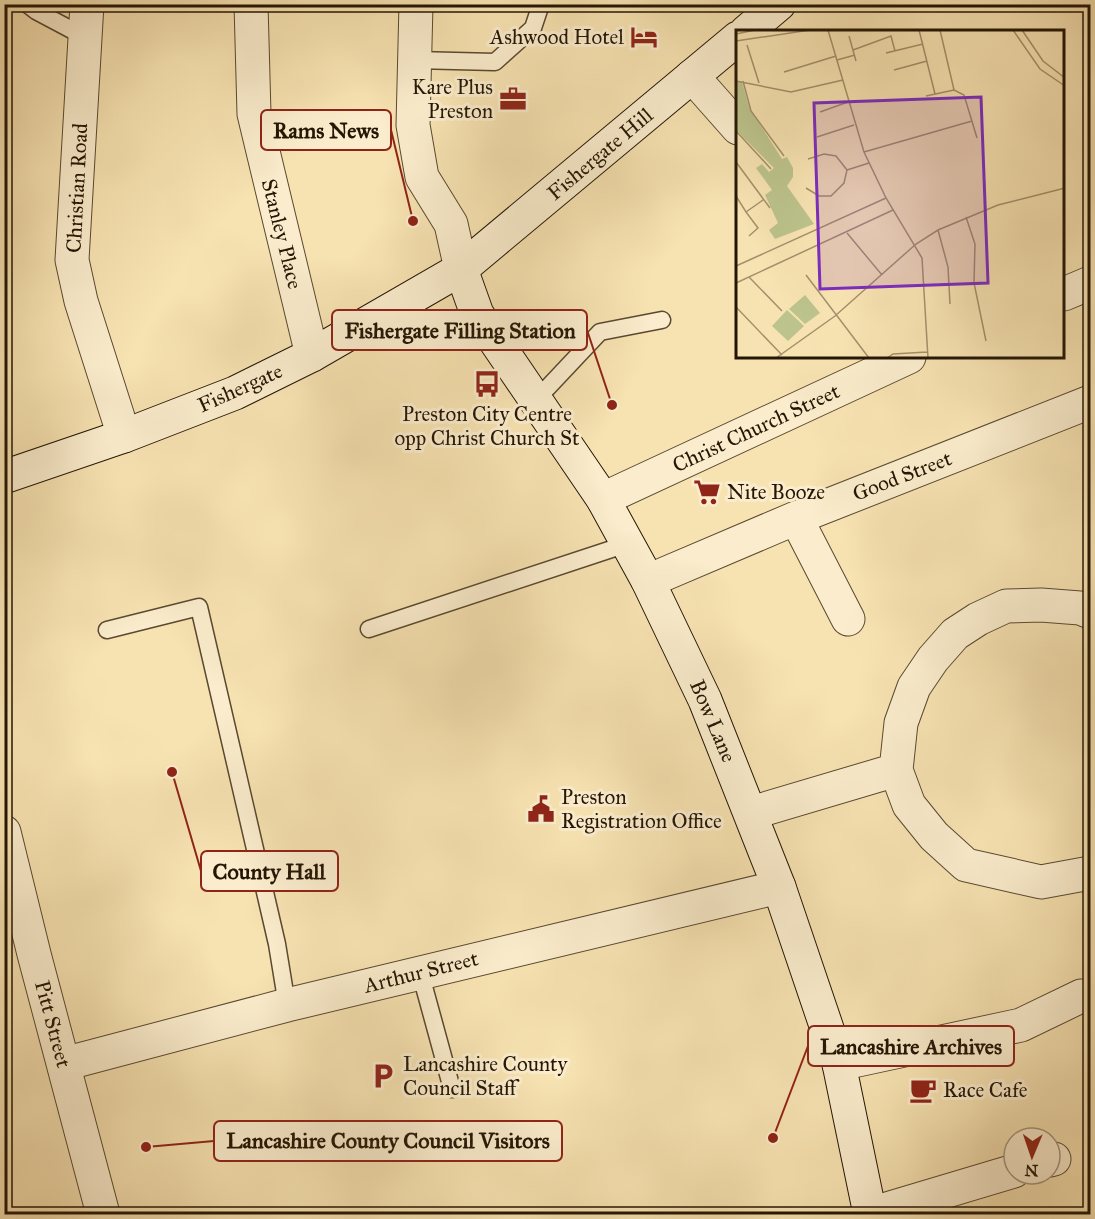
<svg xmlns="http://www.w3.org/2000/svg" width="1095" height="1219" font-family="'IM FELL Great Primer',serif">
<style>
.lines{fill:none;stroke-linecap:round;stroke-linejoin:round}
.lane-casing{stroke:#594930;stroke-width:19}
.street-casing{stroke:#594930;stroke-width:35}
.secondary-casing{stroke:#241605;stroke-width:35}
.lane{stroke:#faeccc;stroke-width:16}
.street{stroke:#faeccc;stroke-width:33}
.secondary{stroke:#faeccc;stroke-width:33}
.rail{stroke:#241605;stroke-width:4.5;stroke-dasharray:10 10;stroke-linecap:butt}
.labels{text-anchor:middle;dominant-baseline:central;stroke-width:6;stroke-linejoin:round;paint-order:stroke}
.poi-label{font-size:21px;fill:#241605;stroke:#faeccc;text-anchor:start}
.street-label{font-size:21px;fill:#241605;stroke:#faeccc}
.inset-road{fill:none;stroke:#a3906c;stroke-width:1.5}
.view{fill:#7b2cbf;fill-opacity:0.15;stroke:#7b2cbf;stroke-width:3}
.inset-edge{fill:none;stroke:#241605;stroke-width:3}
.leader{fill:none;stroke:#8f2418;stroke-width:2}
.callout-dot{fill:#8f2418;stroke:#faeccc;stroke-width:2}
.callout{fill:#faeccc;stroke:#8f2418;stroke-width:2}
.callout-label{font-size:22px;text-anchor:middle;font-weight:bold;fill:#241605}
</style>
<rect width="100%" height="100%" fill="#f7e2b1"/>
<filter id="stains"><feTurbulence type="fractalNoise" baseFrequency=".00333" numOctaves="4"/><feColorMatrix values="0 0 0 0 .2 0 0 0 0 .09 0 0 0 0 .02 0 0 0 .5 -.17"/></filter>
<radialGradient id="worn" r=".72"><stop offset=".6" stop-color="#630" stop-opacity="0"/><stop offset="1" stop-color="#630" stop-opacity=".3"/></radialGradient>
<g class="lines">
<defs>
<path id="lane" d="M27 4 36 11 85 37
M415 60 495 62 533 28 541 4
M536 400 600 332 662 320
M369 629 627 544
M107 630 199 607 277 944 287 1005
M420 972 452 1089"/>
<path id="street" d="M87 4 72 260 81 301 124 436
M251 4 254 114 312 355
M416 4 413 125 422 177 451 224 461 269
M692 76 738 128
M1064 294 1090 283
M603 499 909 357
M796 518 848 619
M648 581 796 518 1090 402
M1090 612 1080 608 1041 605 1006 606 978 619 955 634 933 659 914 687 901 723 896 770 909 805 934 836 966 865 1041 882 1090 873
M751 813 896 770
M4 832 34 954 103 1214
M64 1064 287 1005 779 887
M839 1064 1021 1025 1081 996
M1050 1160 1054 1159
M870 1214 1014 1171"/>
<path id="secondary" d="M746 32 779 4
M461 269 477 314 603 499 648 581 705 700 779 887 839 1064 870 1214
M4 477 124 436 235 393 312 355 461 269 738 38"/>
</defs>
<use href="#lane" class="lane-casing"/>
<use href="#street" class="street-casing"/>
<use href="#secondary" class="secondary-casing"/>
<use href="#lane" class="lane"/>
<use href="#street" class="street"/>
<use href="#secondary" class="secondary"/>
<path class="rail" d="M4 1214H5"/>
</g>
<defs>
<symbol id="hotel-bare" viewBox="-9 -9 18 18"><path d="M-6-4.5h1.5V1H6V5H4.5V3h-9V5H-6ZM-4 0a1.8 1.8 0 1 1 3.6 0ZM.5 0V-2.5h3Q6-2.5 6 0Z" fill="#8f2418" stroke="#faeccc" stroke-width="2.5" paint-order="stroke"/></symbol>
<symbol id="office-bare" viewBox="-9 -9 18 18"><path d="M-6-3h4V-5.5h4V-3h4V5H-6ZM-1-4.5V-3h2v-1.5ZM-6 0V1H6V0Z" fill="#8f2418" stroke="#faeccc" stroke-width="2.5" paint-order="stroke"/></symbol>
<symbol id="bus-bare" viewBox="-9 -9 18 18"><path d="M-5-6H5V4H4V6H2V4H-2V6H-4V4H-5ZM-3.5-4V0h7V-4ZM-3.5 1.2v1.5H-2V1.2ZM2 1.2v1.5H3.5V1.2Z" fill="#8f2418" stroke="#faeccc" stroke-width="2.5" paint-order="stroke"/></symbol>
<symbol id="supermarket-bare" viewBox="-9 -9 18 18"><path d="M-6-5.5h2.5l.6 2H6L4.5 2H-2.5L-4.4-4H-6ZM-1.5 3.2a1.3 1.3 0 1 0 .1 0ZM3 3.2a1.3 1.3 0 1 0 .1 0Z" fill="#8f2418" stroke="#faeccc" stroke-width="2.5" paint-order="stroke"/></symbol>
<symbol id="civic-bare" viewBox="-9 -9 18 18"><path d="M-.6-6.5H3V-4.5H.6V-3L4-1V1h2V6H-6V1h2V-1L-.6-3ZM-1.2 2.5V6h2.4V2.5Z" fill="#8f2418" stroke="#faeccc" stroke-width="2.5" paint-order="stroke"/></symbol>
<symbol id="parking-bare" viewBox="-9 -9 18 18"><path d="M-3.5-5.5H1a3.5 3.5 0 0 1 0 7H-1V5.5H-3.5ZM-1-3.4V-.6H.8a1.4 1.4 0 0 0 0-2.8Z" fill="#8f2418" stroke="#faeccc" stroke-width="2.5" paint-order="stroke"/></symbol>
<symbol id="cafe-bare" viewBox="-9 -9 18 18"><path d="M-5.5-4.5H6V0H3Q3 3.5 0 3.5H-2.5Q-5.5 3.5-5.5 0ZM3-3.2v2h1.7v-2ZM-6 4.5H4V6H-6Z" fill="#8f2418" stroke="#faeccc" stroke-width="2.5" paint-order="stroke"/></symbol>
</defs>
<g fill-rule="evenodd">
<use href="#hotel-bare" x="625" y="18" width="38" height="38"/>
<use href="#office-bare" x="494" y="80" width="38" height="38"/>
<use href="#bus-bare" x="468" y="365" width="38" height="38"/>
<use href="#supermarket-bare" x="688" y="473" width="38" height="38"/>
<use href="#civic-bare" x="522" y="790" width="38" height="38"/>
<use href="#parking-bare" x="364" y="1057" width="38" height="38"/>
<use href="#cafe-bare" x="904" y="1071" width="38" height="38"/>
</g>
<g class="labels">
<g class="poi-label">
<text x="624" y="37" text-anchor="end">Ashwood Hotel</text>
<text x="493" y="87" text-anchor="end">Kare Plus<tspan x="493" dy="24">Preston</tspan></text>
<text x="487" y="414" text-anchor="middle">Preston City Centre<tspan x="487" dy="24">opp Christ Church St</tspan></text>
<text x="727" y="492">Nite Booze</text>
<text x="561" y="797">Preston<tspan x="561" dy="24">Registration Office</tspan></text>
<text x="403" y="1064">Lancashire County<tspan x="403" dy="24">Council Staff</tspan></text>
<text x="943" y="1090">Race Cafe</text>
</g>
<g class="street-label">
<text transform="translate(600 154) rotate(-40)">Fishergate Hill</text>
<text transform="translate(77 188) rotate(-87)">Christian Road</text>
<text transform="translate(282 234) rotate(76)">Stanley Place</text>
<text transform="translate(240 388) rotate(-24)">Fishergate</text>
<text transform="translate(756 428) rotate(-25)">Christ Church Street</text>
<text transform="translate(902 476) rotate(-21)">Good Street</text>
<text transform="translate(713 721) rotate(67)">Bow Lane</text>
<text transform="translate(421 972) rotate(-14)">Arthur Street</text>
<text transform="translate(53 1024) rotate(75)">Pitt Street</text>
</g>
</g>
<g transform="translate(736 30)">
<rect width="328" height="328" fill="#f7e2b1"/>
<path d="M0 52H6L13 77 46 129 51 127 57 138V147L51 156 78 194 39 209 33 200 42 193 29 165 36 160 20 138 26 134 33 142 38 138 0 100ZM69 265 84 283 69 294 53 279ZM51 280 68 296 52 311 36 296Z" fill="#bcc38c"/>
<path class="inset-road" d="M92 0 128 122 150 168 186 228 192 328M183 0 199 64M204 0 218 60 228 65 241 108M277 0 304 39 329 56M286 0 307 31 329 48M0 4 19 0M113 6 120 31M0 11 74 0M11 15 23 53M117 20 155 6 159 21M150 23 187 14M101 30 119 25M158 40 191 31M48 42 100 26M0 51 55 62 107 50M7 51 15 81 48 126M190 66 218 60M84 82 112 72M0 101 35 139M81 107 118 95M128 122 236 91M0 132 34 178M111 140 133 133M70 158 83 166H95L108 153 111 140 100 126 88 124 72 129M0 166 10 182 27 170M10 182 22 198 13 206M230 187 239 214 238 253 250 311M202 200 212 237 214 274M111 203 146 245M0 236 150 168M70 245 133 328M13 247 46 281M0 253 157 180M0 277 46 325M40 328 99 286 180 214 202 200 262 175 329 158M151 328 157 324 191 322"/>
<path class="view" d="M245 67 252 253 84 259 78 73Z"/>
<rect width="328" height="328" class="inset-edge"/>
</g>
<path class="leader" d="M413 221L391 130M612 405L587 330M172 772L201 871M773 1138L808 1046M146 1147L214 1141"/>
<g class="callout-dot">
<circle cx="413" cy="221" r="6"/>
<circle cx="612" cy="405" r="6"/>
<circle cx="172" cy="772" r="6"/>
<circle cx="773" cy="1138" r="6"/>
<circle cx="146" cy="1147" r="6"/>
</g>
<g class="callout">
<rect x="261" y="110" width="130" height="40" rx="6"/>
<rect x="332" y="310" width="255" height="40" rx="6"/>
<rect x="201" y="851" width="137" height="40" rx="6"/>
<rect x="808" y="1026" width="206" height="40" rx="6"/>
<rect x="214" y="1121" width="348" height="40" rx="6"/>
</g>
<g class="callout-label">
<text x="326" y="138">Rams News</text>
<text x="460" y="338">Fishergate Filling Station</text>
<text x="269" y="879">County Hall</text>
<text x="911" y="1054">Lancashire Archives</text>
<text x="388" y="1148">Lancashire County Council Visitors</text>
</g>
<rect width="1095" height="1219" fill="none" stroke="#f7e2b1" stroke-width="24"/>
<rect x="6" y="6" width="1083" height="1207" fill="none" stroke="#241605" stroke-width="3"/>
<rect x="12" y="12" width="1071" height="1195" fill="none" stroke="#241605" stroke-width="1.5"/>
<g transform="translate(1032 1156) rotate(182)"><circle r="28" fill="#faeccc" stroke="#a4967c" stroke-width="1.5"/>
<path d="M0-4.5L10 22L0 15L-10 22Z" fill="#8f2418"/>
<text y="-9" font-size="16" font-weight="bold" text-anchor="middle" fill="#241605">N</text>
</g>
<rect width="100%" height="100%" filter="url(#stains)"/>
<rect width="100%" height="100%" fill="url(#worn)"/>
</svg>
